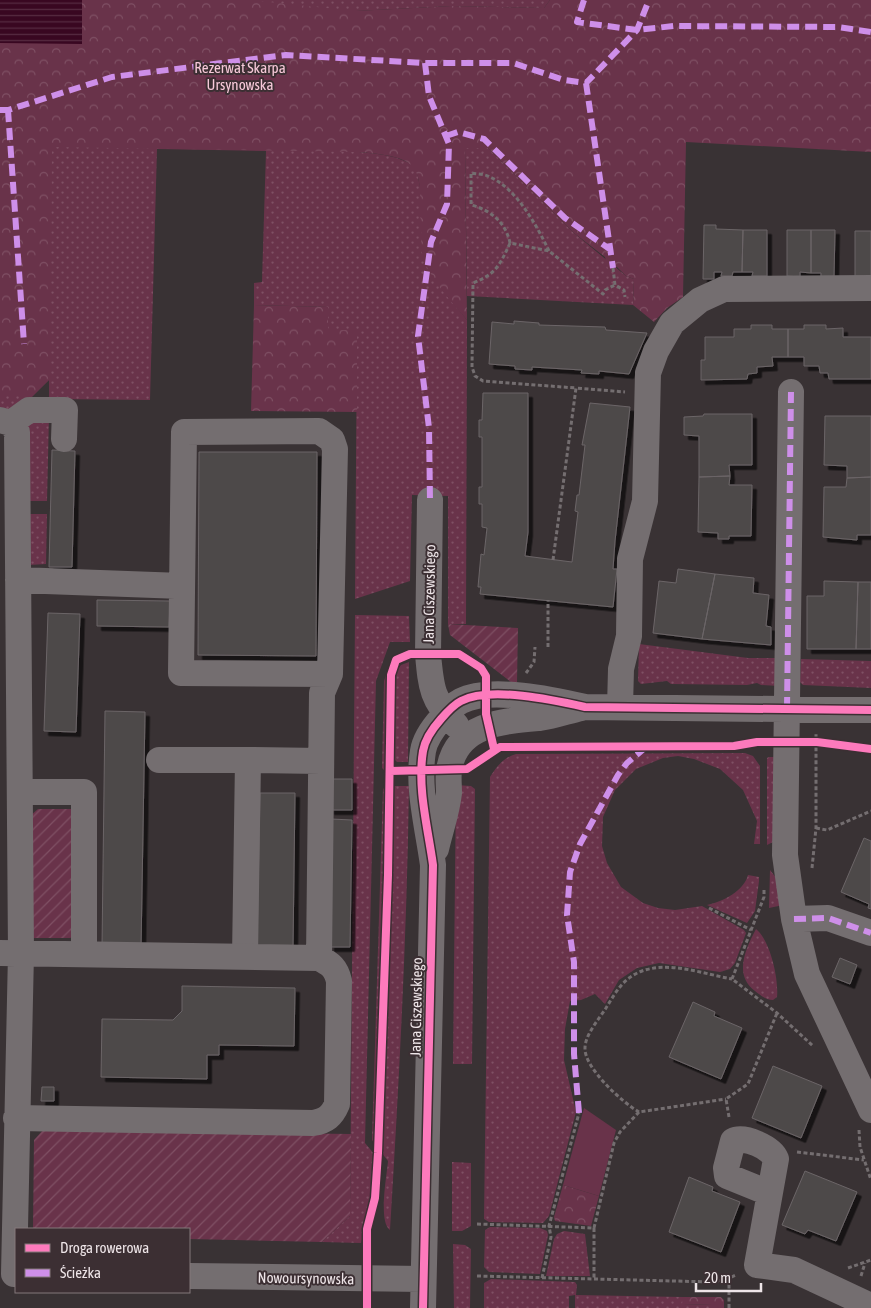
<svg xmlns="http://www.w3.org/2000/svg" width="871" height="1308" font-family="'Asap Condensed',sans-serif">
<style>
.grass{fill:url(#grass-dots)}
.forest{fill:url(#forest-crowns)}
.garden{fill:url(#garden-furrows)}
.pitch{fill:#69334a}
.water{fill:url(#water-rules)}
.building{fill:#4e494a;stroke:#6b6567;filter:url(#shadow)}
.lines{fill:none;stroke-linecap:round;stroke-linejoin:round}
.path{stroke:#746e70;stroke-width:3;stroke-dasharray:4 2.5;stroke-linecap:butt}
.minor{stroke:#746e70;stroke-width:26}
.quiet{stroke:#ce8fe9;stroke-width:6;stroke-dasharray:12 6;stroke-linecap:butt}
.cycleway-casing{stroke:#3c2f33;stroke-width:11}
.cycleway{stroke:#fd7abc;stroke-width:8}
.labels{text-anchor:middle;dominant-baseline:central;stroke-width:4;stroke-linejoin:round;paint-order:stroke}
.park-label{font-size:15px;fill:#f7c9d9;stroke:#3c2f33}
.street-label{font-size:15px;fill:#eee5e8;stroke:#3c2f33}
</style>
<defs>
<pattern id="grass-dots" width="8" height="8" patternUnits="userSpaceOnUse" patternTransform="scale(1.25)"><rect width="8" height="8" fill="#69334a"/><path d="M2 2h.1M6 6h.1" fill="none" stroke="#7f5064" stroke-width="1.8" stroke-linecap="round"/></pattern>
<pattern id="forest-crowns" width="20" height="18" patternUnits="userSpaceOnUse" patternTransform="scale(1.25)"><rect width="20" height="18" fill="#69334a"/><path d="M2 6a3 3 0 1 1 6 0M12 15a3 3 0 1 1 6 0" fill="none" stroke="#7f5064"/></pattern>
<pattern id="garden-furrows" width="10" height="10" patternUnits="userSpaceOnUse" patternTransform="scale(1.25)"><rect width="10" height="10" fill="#69334a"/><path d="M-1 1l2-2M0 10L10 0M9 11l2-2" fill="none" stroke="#7f5064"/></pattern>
<pattern id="water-rules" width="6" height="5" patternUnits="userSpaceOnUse" patternTransform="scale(1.25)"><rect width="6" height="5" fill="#390721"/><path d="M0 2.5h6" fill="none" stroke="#562b41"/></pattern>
<filter id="shadow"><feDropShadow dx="4.5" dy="4.5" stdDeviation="0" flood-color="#0009"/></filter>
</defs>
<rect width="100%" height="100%" fill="#393234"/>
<path class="grass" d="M0 0H550L544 8 452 6 356 11 359 152C379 154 398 155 416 167L440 287 467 320 466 624H448V496L412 495 410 581 355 599 357 331 328 330V307L254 305V283L262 282 266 151 157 149 150 400 49 399V380L13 416 0 410V394H9L0 316Z
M465 148H488L574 233 626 276 634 279 633 305 467 296Z
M25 415 49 416 47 501H26Z
M26 514H47L46 564 29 565Z
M355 615 409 616 410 642H390L376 681 365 1143 375 1155 372 1201 361 1243 322 1242 350 1216Z
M639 644 748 658H779V686L761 685 757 683 747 685 671 684 667 681 641 684 638 681Z
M801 659 871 661V688L803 685 800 682Z
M409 662 408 762H397L393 758V676L401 665Z
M387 672 385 771 382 768 384 681Z
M745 753 753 756 760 766V844H754L757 821 743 790 720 769 694 759 678 756 663 758 636 769 615 790 603 817 602 846 607 863 621 887 643 903 658 908 675 910 702 906 744 930 746 933 735 963 730 969 720 972 659 963 637 968 619 980 605 1004 595 994 581 1000 570 1001 565 1029 564 1060 576 1112 549 1216 543 1223 489 1222 484 1219 490 777C497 766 503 758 516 754Z
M769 757H777L773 842 767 845V758Z
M456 785 471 786 475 789 472 1064H453Z
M386 786 385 874 375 1144 372 1140 383 789Z
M393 786H409C407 934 399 1082 390 1230 378 1222 387 1175 388 1161L381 1152 391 896Z
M770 870 777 879 783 905 769 908Z
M748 875 759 877V881L755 911 747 923 707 905C722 902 744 891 748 875Z
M756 929C770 940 779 979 777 997L773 1000C766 1000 760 995 755 991 733 975 746 948 756 929Z
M452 1162 471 1163V1226L462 1231H452Z
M490 1227 540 1228 547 1231 548 1235 540 1274 489 1272 484 1267 485 1230Z
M564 1231 585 1234 590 1276H546L554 1239 557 1234Z
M453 1244 465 1245 471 1249 470 1308H454Z
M491 1279 575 1282 577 1285 576 1295 683 1297V1304L713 1305V1308H575V1295L569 1296V1308H484V1283Z"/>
<path class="forest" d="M0 0H249L355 11 452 6 544 8 550 0H871V152L686 142 683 297 667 308 654 322 633 305 634 279 626 276 617 267 608 269 605 257 574 233 488 148H465L467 320C452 302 427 276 422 253 420 246 422 237 421 230 419 168 428 158 359 152L52 147 50 379 30 398 19 395 0 394Z
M254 305 328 307V330H357V412L251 411Z
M563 1185 599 1196 591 1226 555 1221 554 1217Z
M683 1297H721L724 1300V1308H713L712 1305 682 1304Z"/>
<path class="garden" d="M448 624 518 628 517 682H511L450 635Z
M38 809H76L75 936 70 938H31L30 816Z
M43 1130 351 1134 350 1216 322 1242 189 1239V1229H33L34 1140Z"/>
<path class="pitch" d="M584 1108 616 1130 599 1196 563 1185Z"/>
<path class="water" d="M0 0H82V44L0 43Z"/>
<path class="building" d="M704 225H716V229L743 230 742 272H733L732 276H721L722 272H714V279H703Z
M743 230H767V276H752L753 272H742Z
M787 230H811V273L800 272V277L787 276Z
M811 230H835L834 277H821V273H811Z
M855 231H871V277H855Z
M514 321 539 323V325L605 327 606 330 647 333 629 374 599 371V374L581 373 582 370 532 367V370L515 369V366L489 364 492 322 514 324Z
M751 325H772V329H788V357H772L773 366 757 367V373L748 374 747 379 701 380V360H705V337H734V329H751Z
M804 325H826V329L843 328V337H871V379H829L828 373H820L819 366H804V357H788V329H804Z
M483 393H528V532L525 556 572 562 578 512 575 511 577 495H579L585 445H582L590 403 630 407 615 541 613 569H617L613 607 480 594 481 587H478L481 554 484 555 487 528 482 527V504H479V487H482V437H479V420H482Z
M704 414H752V465H729L730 476 699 477V436L684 435V417L703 416Z
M825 416H871V477L847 478V466L824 465Z
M52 450 75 451 72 567H49Z
M199 452H317L316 656 198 655Z
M730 476 729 485H752L751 536H729V539H718V533L698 532 699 477Z
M871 477V535H857V540L823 537 824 487H846L847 478Z
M678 569 715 574 702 639 653 633 659 581 676 583Z
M715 574 754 578 753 593 769 595 766 626 771 627V645L702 639Z
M824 581 858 582 856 649H807V596H824Z
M858 582H871V649H856Z
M97 600 170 601 169 627 97 626Z
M48 613 80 614 76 732 44 731Z
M105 711 145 712 141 948 102 947Z
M330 779H352V810H330Z
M260 793H295L293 947 257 946Z
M331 819 352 820 350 947H330Z
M864 838 871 841V909L868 908 869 904 841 892Z
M840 958 857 965 850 984 832 977Z
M182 986 295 988 294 1046 219 1045V1055H207V1079L101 1077 102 1019 173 1020 182 1011Z
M693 1002 715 1012 714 1016 742 1028 721 1079 669 1057Z
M773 1066 822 1086 801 1138 752 1118Z
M42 1087H54V1101H41Z
M805 1171 857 1192 836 1241 808 1230 805 1234 782 1225Z
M689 1177 713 1187 712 1191 740 1202 721 1252 669 1232Z"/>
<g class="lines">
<path class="path" d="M510 243C500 265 496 274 473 283L472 367 475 376 483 381 576 388
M549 251C537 226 517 189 490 177 485 174 477 174 471 173V205C491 210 506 223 510 243L549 251 603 294 605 290 615 285
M613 268 615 285 624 290 625 297
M553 560 576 388 625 392
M548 647V600
M526 673 534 662 535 647
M816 828 827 830 871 811
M812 868 816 828V732
M764 890V897L732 979 777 1013 813 1046
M709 908 751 930
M639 1112C623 1103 584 1068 585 1048 585 1035 599 1019 606 1008 616 992 623 978 642 971 670 961 704 974 732 979
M729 1117 726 1099 748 1084 777 1013
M859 1130 860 1147 871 1180
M797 1152 864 1160
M477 1224 594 1228 614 1143 620 1132 639 1112 726 1099
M594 1228V1279
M848 1268 871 1260
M477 1276 713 1282 729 1278
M861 1276 865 1263
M542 1278 551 1237 549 1226 579 1113
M729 1308V1278L736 1275"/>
<path class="minor" d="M791 392 785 855 794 919 807 974 871 1110
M0 420 11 423 17 432 21 953 14 1274
M11 423 29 410H65L64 439
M430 500 428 654C431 688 432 700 456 725
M18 580 182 586
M620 707 621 669 629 636 630 559 645 501 648 373 656 351 672 323 700 300 724 289 871 288
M159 760H248
M20 792H84V954
M436 849C440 831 447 812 449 793 449 785 448 777 449 770 456 724 503 721 540 718 554 716 568 711 581 708
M794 919 828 918 871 933
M0 953 319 958 322 693 330 674 335 449 332 440 319 431 184 432 181 673 330 674
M245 957 248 760 321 761
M16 1118 313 1123C326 1121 332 1116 337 1104L339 981C336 968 331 964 319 958
M769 1193 727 1176 726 1168 733 1141C744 1135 772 1148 776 1159L757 1265 794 1270 871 1306
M189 1276 423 1279
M423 1308 433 865C428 828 417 788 423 751 425 739 433 728 441 719 447 712 453 705 461 701 490 686 554 700 585 707L871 710"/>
<path class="quiet" d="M584 0 577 22 637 30 674 26 838 27 871 32
M425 63 429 96 449 144 447 204 431 242 418 336 429 428 430 500
M586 83 613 268
M0 110H8L112 77 286 55 425 63H513L564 80 586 83 637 30 649 0
M8 110 24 344
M446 136 458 132 484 139 565 218 611 250
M787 709 791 392
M794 919 828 918 871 933
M579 1113 574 1054V962L567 915 570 872 580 844 618 775 627 763 646 747"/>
<defs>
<path id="cycleway" d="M390 771 467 769 500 747 734 746 757 742H817L871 749
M367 1308V1229L375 1198 378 1153 388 875 391 675 396 660 410 654H459L481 668 486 676V714L494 749
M423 1308 433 865C428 828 417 788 423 751 425 739 433 728 441 719 447 712 453 705 461 701 490 686 554 700 585 707L871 710"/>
</defs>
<use href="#cycleway" class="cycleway-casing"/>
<use href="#cycleway" class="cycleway"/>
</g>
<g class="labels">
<g class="park-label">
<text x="240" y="67">Rezerwat Skarpa<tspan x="240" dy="17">Ursynowska</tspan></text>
</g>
<g class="street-label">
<text transform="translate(429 594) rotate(-89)">Jana Ciszewskiego</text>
<text transform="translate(416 1007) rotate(-89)">Jana Ciszewskiego</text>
<text transform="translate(306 1278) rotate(1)">Nowoursynowska</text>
</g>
</g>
<rect x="15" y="1228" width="175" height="65" fill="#3c2f33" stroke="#83787b"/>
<rect x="25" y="1244" width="25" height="8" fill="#fd7abc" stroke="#83787b"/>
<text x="60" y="1253" font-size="15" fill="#eee5e8">Droga rowerowa</text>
<rect x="25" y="1269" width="25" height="8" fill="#ce8fe9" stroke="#83787b"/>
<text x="60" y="1278" font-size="15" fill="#eee5e8">Ścieżka</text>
<path d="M696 1283v8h65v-8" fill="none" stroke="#eee5e8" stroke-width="2.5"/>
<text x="704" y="1283" font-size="15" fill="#eee5e8" stroke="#3c2f33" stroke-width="4" paint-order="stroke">20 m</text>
</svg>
